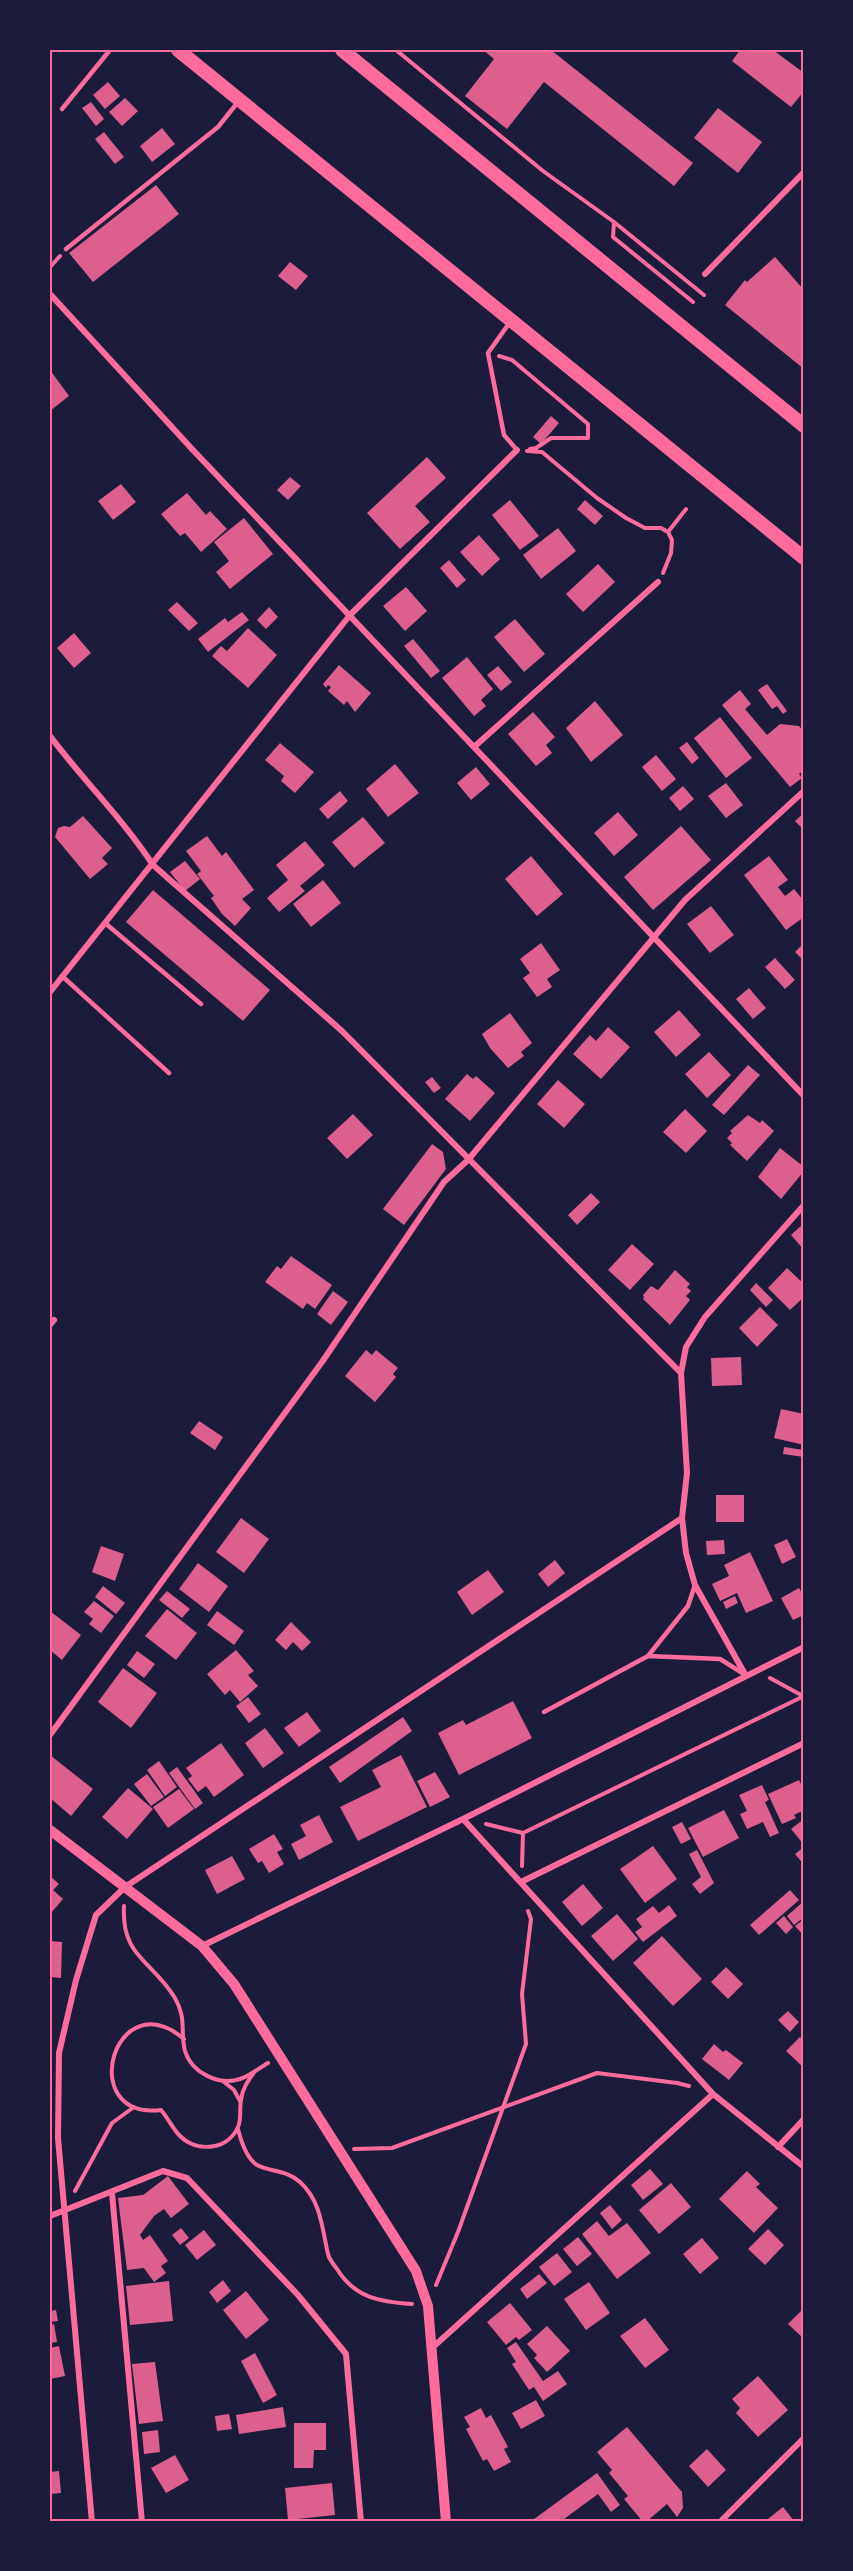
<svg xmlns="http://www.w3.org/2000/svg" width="853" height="2571" font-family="'Noto Serif',serif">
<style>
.building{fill:#dd5f8e}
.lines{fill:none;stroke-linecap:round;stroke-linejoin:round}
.path{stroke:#ff6b9d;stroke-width:4}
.service{stroke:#ff6b9d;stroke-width:4.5}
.minor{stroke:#ff6b9d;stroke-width:6}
.tertiary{stroke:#ff6b9d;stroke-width:10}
.primary{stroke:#ff6b9d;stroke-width:14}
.neatline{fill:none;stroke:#ff6b9d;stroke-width:2}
</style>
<rect width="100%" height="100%" fill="#1b1b3a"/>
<path class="building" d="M483 50H551L693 163 674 186 544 82 507 129 465 96 494 59Z
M740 50H773L804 73V91L791 107 732 61Z
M108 82 120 96 105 109 93 95Z
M125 98 138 111 122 126 109 112Z
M91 102 104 119 96 126 82 108Z
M718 108 762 142 738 173 694 138Z
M162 128 175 144 152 162 140 146Z
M104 132 124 157 115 164 95 139Z
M156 185 179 214 93 282 69 253Z
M775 257 804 290V369L725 305 745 280 747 282Z
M290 262 308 276 296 290 278 276Z
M50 370 69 396 50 411Z
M551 416 559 423 541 444 533 437Z
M427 457 446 478 415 506 430 522 400 549 367 513Z
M290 477 301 486 288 500 277 490Z
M121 484 136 502 113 520 98 501Z
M187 493 206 515 210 511 227 529 201 552 185 533 180 536 161 514Z
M510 500 539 536 520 550 492 515Z
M585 500 603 516 595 525 577 509Z
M244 518 273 554 230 589 216 572 229 561 214 542Z
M558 528 576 551 541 579 523 555Z
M479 535 500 559 482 576 460 552Z
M449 560 466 580 457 588 440 568Z
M598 564 615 582 583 612 566 594Z
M406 587 427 611 405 631 383 606Z
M177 602 198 623 189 631 168 610Z
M269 607 278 617 266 629 257 620Z
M242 612 249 620 208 652 198 639 225 618 228 622Z
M515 619 545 654 524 672 494 637Z
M248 628 277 655 248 688 212 656 221 646 227 651Z
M74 633 91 653 74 668 57 648Z
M413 639 440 671 431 678 404 646Z
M467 657 493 689 481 700 486 706 474 716 442 678Z
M339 665 371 693 355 712 347 701 344 705 328 691 331 687 328 685 326 688 323 684Z
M498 666 512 682 501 691 487 675Z
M767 684 787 711 783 714 777 706 772 709 758 690Z
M740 690 751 704 745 709 767 735 780 724 799 726 804 732V770L799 774 802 778 790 787 722 705Z
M595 701 623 735 591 762 566 728Z
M533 712 555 737 546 745 552 753 536 766 508 734Z
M720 717 752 758 726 778 694 738Z
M687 742 699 758 692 764 679 748Z
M280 743 314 772 295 793 281 781 284 776 265 760Z
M656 755 676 779 662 791 642 767Z
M395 764 419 793 388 817 366 789Z
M476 767 490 784 471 800 457 783Z
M726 783 743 805 726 818 708 796Z
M683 786 694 799 680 811 669 798Z
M340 791 348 801 328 819 319 809Z
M618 812 638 835 614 856 594 833Z
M804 813V830L795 821Z
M83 816 112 848 102 858 108 864 90 879 55 837 58 828 64 826 70 827Z
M363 817 385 843 354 868 332 842Z
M681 826 711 860 653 910 624 877Z
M207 836 222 856 226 852 254 890 242 899 251 908 235 926 222 914 211 898 214 896 197 874 201 871 186 851Z
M305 841 325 865 300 886 305 891 279 912 267 898 288 880 276 865Z
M531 856 563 894 537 916 505 879Z
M769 856 788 880 778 887 785 896 794 889 804 901V917L786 930 744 875Z
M185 861 200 879 185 891 170 872Z
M323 880 341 903 311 927 293 904Z
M153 890 270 990 243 1021 126 922Z
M711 906 734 935 710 953 687 924Z
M541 943 560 970 547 979 552 987 537 997 523 978 530 973 520 959Z
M802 945 804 946V961L795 952Z
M775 958 795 980 785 989 765 967Z
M749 988 766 1008 753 1019 736 999Z
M679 1010 701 1035 676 1057 654 1032Z
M510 1013 532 1043 521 1052 524 1056 508 1068 490 1048 482 1034Z
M608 1027 630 1047 601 1079 573 1054 590 1035 596 1041Z
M709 1052 731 1075 707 1098 685 1074Z
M748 1065 760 1075 724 1115 712 1105Z
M467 1074 473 1079 476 1076 495 1093 470 1121 445 1099Z
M432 1077 441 1088 434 1093 425 1082Z
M558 1080 585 1104 564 1128 537 1104Z
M685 1109 707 1131 686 1153 663 1132Z
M353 1114 373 1135 347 1159 327 1138Z
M748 1115 760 1123 762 1120 774 1131 747 1161 730 1145 732 1143 727 1138 732 1133 730 1131Z
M432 1144 443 1152 446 1169 404 1225 383 1209Z
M780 1148 804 1167V1171L781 1199 758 1177Z
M591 1193 600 1202 577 1225 568 1215Z
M802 1225 804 1227V1250L791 1235Z
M632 1244 654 1264 630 1290 608 1270Z
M291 1256 332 1285 315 1309 307 1303 303 1309 265 1282 277 1266 281 1269Z
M787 1268 804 1284V1297L790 1310 768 1288Z
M675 1270 690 1284 687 1287 691 1291 686 1296 690 1300 670 1325 643 1299 644 1297 643 1295 651 1286 658 1290Z
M756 1283 773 1300 766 1307 750 1290Z
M333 1291 348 1302 331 1325 317 1314Z
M760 1307 778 1325 757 1347 739 1328Z
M366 1350 372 1355 376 1350 398 1368 393 1374 396 1377 375 1402 345 1376Z
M741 1357 742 1385 712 1386 711 1358Z
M781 1409 804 1414V1445L774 1438Z
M199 1421 223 1437 215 1450 190 1433Z
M784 1447 804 1450V1457L783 1454Z
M716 1495H744V1522H716Z
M241 1518 269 1539 244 1573 216 1552Z
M787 1539 796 1557 782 1564 774 1545Z
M724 1540 725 1554 707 1555 706 1541Z
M101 1546 124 1554 115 1581 92 1572Z
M750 1552 773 1601 746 1613 737 1593 720 1601 712 1584 729 1576 724 1565Z
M555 1560 565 1573 548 1587 538 1574Z
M198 1563 228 1586 209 1612 179 1589Z
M488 1570 504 1592 472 1615 457 1592Z
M103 1586 125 1603 116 1614 95 1597Z
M799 1588 804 1597V1615L793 1620 781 1598Z
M167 1591 190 1609 182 1618 159 1600Z
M735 1596 738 1603 726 1609 723 1602Z
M94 1601 114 1616 101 1633 89 1624 93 1619 84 1612Z
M167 1609 197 1633 176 1660 145 1636Z
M50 1611 81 1635 62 1660 50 1650Z
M217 1611 244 1631 234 1645 207 1625Z
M291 1622 311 1642 302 1651 293 1642 286 1650 275 1640Z
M236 1650 254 1671 248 1675 258 1686 240 1702 230 1690 225 1695 207 1674Z
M137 1651 155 1664 144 1678 127 1665Z
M123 1668 157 1693 131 1728 98 1702Z
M248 1697 261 1714 249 1723 236 1706Z
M513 1701 532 1738 459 1775 438 1733 463 1720 466 1725Z
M307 1712 321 1731 299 1747 284 1728Z
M403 1717 412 1731 340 1783 329 1767Z
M265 1728 284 1753 263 1768 245 1743Z
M221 1743 244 1775 214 1797 206 1786 198 1792 188 1779 192 1776 186 1768Z
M50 1755 93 1789 71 1816 50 1798Z
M401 1755 427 1807 358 1841 340 1807 381 1787 372 1770Z
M159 1761 177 1787 165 1796 147 1770Z
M177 1767 203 1803 195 1809 169 1773Z
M435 1772 450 1797 430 1807 417 1781Z
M147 1774 164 1797 151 1806 134 1784Z
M799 1780 804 1790V1810L794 1815 796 1818 782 1824 768 1794Z
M762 1785 769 1800 765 1802 779 1833 770 1837 763 1822 747 1829 740 1814 747 1811 739 1795Z
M128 1788 153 1809 127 1839 102 1817Z
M179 1789 194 1809 168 1828 153 1807Z
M724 1810 739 1838 703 1857 688 1828Z
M319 1815 333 1842 299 1860 291 1844 306 1836 300 1825Z
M804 1819V1845L791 1829Z
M682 1822 691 1839 681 1844 672 1827Z
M274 1834 283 1849 277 1852 284 1864 269 1873 262 1861 258 1863 249 1849Z
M653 1846 677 1879 645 1903 620 1869Z
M804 1847V1865L795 1854Z
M697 1850 714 1883 700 1894 692 1884 701 1877 689 1854Z
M232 1856 245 1879 217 1894 205 1870Z
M50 1876 59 1884 53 1890 63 1899 51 1913Z
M583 1884 603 1908 582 1926 562 1902Z
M790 1890 799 1900 759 1935 750 1925Z
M804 1901V1917L794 1925 787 1916Z
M669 1905 677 1916 643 1942 635 1932 642 1927 636 1919 653 1906 659 1913Z
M617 1914 638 1939 613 1961 591 1936Z
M784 1916 793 1927 786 1934 776 1923Z
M804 1919V1936L795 1926Z
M662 1936 702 1979 673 2006 633 1963Z
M50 1941 62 1942 61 1978 50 1977Z
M726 1967 743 1984 728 1999 711 1982Z
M788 2011 799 2022 790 2032 778 2020Z
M800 2037 804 2041V2068L786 2051Z
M714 2044 723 2052 726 2050 743 2063 729 2080 702 2059Z
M650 2169 663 2184 643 2200 631 2185Z
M747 2171 760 2184 756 2187 778 2208 754 2233 719 2199Z
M168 2176 189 2204 171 2218 164 2209 154 2216 140 2235 143 2240 150 2235 168 2261 161 2266 166 2273 154 2282 144 2268 127 2270 118 2198 143 2195Z
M671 2183 691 2207 659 2234 639 2210Z
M610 2205 622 2220 612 2229 600 2213Z
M597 2221 609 2236 627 2223 651 2253 617 2279 582 2234Z
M181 2228 189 2238 180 2245 172 2235Z
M768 2229 784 2245 765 2265 748 2249Z
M204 2230 216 2245 197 2260 185 2245Z
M578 2237 592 2254 577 2266 563 2249Z
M702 2238 719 2258 700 2274 683 2254Z
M557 2253 572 2272 554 2286 539 2267Z
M539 2274 547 2283 527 2299 520 2289Z
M223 2280 231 2291 217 2303 209 2292Z
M169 2281 173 2321 130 2325 126 2286Z
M589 2282 610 2313 586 2330 564 2299Z
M246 2291 269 2320 246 2339 223 2310Z
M510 2303 532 2330 519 2340 516 2337 506 2345 487 2322Z
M804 2308V2339L788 2324Z
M56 2310 58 2321 50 2322V2311Z
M645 2318 669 2350 645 2368 620 2336Z
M54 2324 57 2342 50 2343V2325Z
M547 2326 570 2351 547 2372 534 2358 537 2355 527 2344Z
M516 2342 543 2381 558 2371 567 2384 543 2401 534 2387 529 2390 512 2364 516 2362 507 2348Z
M59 2346 65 2376 50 2379V2348Z
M255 2353 277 2395 263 2403 241 2361Z
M155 2362 163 2421 139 2424 132 2364Z
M758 2376 788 2410 758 2437 736 2413 740 2408 732 2399Z
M536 2400 545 2416 521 2429 512 2413Z
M283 2407 286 2427 239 2434 236 2415Z
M481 2408 486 2418 491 2415 508 2447 504 2449 511 2462 494 2471 487 2459 483 2461 466 2429 470 2427 464 2417Z
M229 2414 232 2429 217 2431 215 2416Z
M294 2423H326V2450H314L313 2468H294Z
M627 2427 682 2492 683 2508 677 2517 667 2504 646 2522H643L624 2499 628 2496 609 2473 612 2470 597 2452Z
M158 2430 160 2452 144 2454 142 2432Z
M707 2449 726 2470 708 2487 689 2466Z
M175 2455 189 2480 166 2493 151 2468Z
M59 2471 61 2493 50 2494V2472Z
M597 2473 620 2505 611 2512 598 2494 560 2522H530Z
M332 2483 335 2515 288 2520 285 2488Z
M783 2507 795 2522H764Z"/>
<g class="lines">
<path class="path" d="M396 50 543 171 614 222 704 295
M614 222 613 237 693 302
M50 267 60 256
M499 356 512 360 588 424V438H551L536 448 530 449
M527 451 542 452 597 498 626 518 645 528H661L668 532 672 540 671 553 663 573
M668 532 686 509
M770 1678 803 1696
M486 1824 523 1833 804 1696
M522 1866 523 1833
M124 1906C121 1957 152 1960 175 1998 187 2019 180 2032 185 2051 192 2073 219 2086 240 2079 250 2076 259 2068 268 2063
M184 2039C114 1980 75 2120 161 2110 168 2118 173 2129 180 2136 197 2153 228 2150 238 2127 242 2118 239 2110 241 2100 242 2089 248 2081 255 2071
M224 2082 234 2090 240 2101
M238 2129C241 2141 246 2158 257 2165 270 2172 287 2170 300 2182 321 2201 322 2228 328 2254 329 2259 333 2264 337 2269 355 2298 380 2302 412 2304
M354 2149 392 2148 597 2073 677 2083 689 2086
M75 2191 112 2123 134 2107
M436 2285 458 2232 526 2044 522 1994 531 1919 528 1911"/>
<path class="service" d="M62 109 110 50
M66 249 218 127 238 102
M510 322 488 353 504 435 517 450
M105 923 201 1004
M62 976 169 1073
M648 1656 688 1606 695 1585
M544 1712 648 1656 720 1659 744 1674"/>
<path class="minor" d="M705 274 804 172
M50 294 192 449 804 1096
M50 736C83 780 123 819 153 865L342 1031 681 1373
M474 747 658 582
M50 992 350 615 517 450
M50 1325 54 1320
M746 1676 695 1585 686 1553 682 1518 687 1473 681 1373 686 1347 705 1317 804 1205
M50 1735 322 1362 444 1182 468 1160 685 900 804 791
M463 1819 713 2094 804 2167
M521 1882 804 1743
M202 1946 463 1819 804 1647
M778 2147 804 2119
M112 2193 142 2522
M50 2216 163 2171 187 2178 298 2295 346 2354 361 2522
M432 2348 713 2094
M92 2522 58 2138 59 2053 76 1980 96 1915 125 1887 682 1518
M720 2522 804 2438"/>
<path class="tertiary" d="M50 1830 202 1946 234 1984 416 2271 428 2306 446 2522"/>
<path class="primary" d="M178 50 804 558
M342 50 804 426"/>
</g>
<rect width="853" height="2571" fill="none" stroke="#1b1b3a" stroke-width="102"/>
<rect x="51" y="51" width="751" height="2469" class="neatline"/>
</svg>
